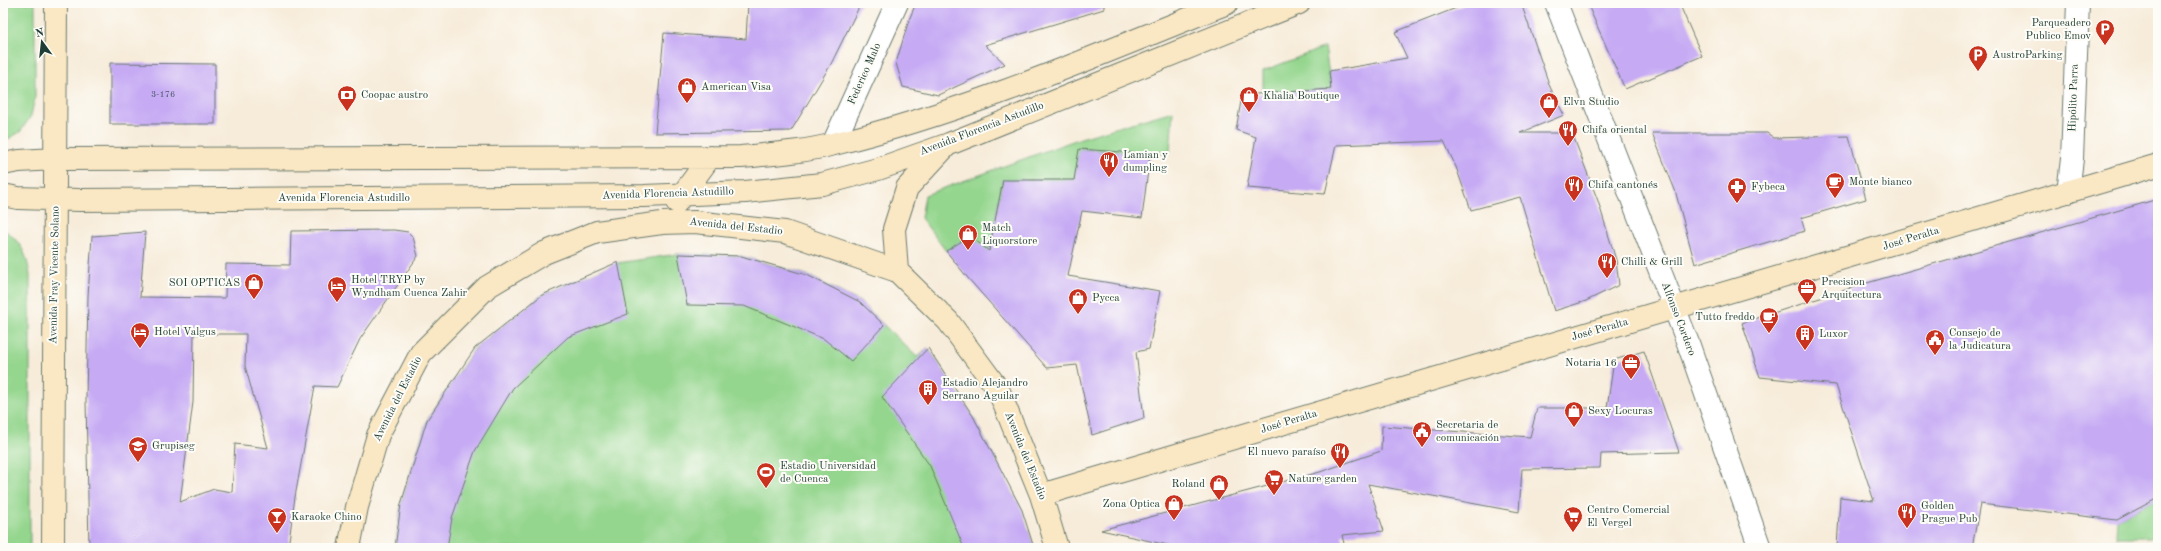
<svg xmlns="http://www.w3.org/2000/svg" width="2161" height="551" font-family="'Old Standard TT',serif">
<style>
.green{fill:#94d68e;stroke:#5a8a61}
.building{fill:#c6aaf4;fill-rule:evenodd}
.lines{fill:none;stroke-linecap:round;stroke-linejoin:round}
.street-casing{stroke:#6b7a6e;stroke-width:24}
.secondary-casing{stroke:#6b7a6e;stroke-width:24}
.street{stroke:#fff;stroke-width:22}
.secondary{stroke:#fae7c3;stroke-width:22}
.labels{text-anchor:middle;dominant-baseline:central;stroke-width:4;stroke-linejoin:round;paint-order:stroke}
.number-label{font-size:9px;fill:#495864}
.poi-label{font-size:11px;fill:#1f3d34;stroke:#fdfcf7;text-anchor:start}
.street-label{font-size:11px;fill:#1f3d34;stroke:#fdfcf7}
</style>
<rect width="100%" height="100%" fill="#fdfcf7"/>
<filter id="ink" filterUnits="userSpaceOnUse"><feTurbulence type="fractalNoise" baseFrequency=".025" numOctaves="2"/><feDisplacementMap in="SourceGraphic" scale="8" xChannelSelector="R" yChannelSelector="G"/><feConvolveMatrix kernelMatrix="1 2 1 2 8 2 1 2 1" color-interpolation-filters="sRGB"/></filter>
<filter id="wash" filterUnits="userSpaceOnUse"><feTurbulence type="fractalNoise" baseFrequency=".012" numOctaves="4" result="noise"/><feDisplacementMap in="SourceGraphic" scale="16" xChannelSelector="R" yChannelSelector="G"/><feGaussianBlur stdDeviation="0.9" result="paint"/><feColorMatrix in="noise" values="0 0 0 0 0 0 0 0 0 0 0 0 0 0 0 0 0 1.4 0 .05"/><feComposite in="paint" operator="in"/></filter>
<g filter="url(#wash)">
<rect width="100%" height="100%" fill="#f7ecda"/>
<path class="green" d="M3 3H35V97L31 116 20 132 3 142Z
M1325 47 1331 89 1263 95V71Z
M1173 111 1170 152 1150 154 1080 149 1074 180H1003L989 251H946L921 218 925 195 1081 138Z
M3 229C22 243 26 252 30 275V548H3Z
M678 254 741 256 807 275 860 302 917 357 928 348 973 416 1021 509 1034 548H395L401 504 427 420 475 348 542 295 617 263Z
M2158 498V537H2116L2117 520Z"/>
<g id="blocks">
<path class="building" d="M748 3H861L831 64 791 131 655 133 664 33 746 39Z
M916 3H1104V9L985 45 1005 64 938 95 903 87 896 63 909 20Z
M1469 3H1521L1550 87 1564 115 1520 133H1572L1598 201 1616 260 1619 285 1586 301 1554 311 1520 197 1471 210 1456 167 1444 141 1336 145 1325 194 1247 188 1256 137 1236 130 1242 95 1331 89 1329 71 1407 58 1395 32Z
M1587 3H1679L1702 56 1625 89Z
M110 63 215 64V124H110Z
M1652 133H1767L1774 138 1849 136 1866 199 1801 218 1805 231 1695 264 1675 190Z
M1079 149 1150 154 1142 218 1082 211 1068 276 1160 291 1149 349 1136 352 1144 418 1092 435 1077 365 1047 368 967 277 946 251 970 236 989 251 1003 180H1074Z
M2158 199V498L2117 520 1980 504 1972 548H1837L1840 497 1874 501 1836 385 1760 377 1742 323 1867 283Z
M394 230 408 232 413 237 418 256 360 339 337 387 315 386 295 497 288 548H89L86 400 88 296 92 236 145 232 140 297 225 298 226 264 290 265 291 231ZM194 334H246L245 366 268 448 235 444 232 492 214 489 180 502 193 402Z
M678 254 741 256 807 275 860 302 884 325 851 361 824 339 744 306 687 305Z
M618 262 628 314 568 337 513 388 475 451 452 518 447 548H395L401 504 427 420 475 348 542 295Z
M928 348 973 416 1022 510 1034 548H964L930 466 882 397Z
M1644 351 1679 452 1601 454 1600 468 1522 469 1519 512 1368 484 1384 531 1342 535 1345 548H1181L1101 530 1320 472 1381 451 1382 426 1530 437 1537 408H1607L1614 360Z"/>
</g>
</g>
<g filter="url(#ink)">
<use href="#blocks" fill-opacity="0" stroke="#6b7a6e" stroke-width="1"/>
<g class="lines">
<defs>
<path id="street" d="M1556 3 1688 343 1760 548
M833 144 897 3
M2068 192 2072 159 2078 3"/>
<path id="secondary" d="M3 164 19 161 55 159 741 157C772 154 804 152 834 144 969 111 1098 55 1227 3
M3 195 18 198 79 200 644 196 745 192 822 184 878 169 949 144 1299 3
M677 202 710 157
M897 271 894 229 907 188 946 146
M1041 495 2158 165
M53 548 56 3
M349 548 357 507 378 435 421 353 487 287 544 253 597 232 662 223 695 222 785 232 897 271 948 321 998 389 1041 495 1057 548"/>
</defs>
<use href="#street" class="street-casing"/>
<use href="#secondary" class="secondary-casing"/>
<use href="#street" class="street"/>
<use href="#secondary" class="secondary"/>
</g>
</g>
<defs>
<symbol id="parking-pin" viewBox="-11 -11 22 30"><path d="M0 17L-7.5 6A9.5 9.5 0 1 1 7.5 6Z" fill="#c8321e" stroke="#fdfcf7"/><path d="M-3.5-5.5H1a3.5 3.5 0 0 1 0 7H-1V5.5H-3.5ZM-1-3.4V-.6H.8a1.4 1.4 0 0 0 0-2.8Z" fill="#fff"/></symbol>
<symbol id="shop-pin" viewBox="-11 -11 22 30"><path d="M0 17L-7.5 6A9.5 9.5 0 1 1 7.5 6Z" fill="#c8321e" stroke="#fdfcf7"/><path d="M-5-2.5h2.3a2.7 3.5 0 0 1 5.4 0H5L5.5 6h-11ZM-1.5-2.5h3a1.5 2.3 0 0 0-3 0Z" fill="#fff"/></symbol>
<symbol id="bank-pin" viewBox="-11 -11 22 30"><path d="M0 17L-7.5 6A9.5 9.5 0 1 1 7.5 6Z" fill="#c8321e" stroke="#fdfcf7"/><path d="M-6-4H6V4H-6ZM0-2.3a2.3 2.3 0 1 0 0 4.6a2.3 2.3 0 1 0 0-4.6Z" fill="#fff"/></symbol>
<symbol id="restaurant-pin" viewBox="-11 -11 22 30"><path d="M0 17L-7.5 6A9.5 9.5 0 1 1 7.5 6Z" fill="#c8321e" stroke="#fdfcf7"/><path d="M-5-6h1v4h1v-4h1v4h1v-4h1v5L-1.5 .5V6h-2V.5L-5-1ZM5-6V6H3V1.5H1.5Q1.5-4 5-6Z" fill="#fff"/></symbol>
<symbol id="cafe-pin" viewBox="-11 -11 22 30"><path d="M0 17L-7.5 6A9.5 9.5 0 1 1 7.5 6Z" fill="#c8321e" stroke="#fdfcf7"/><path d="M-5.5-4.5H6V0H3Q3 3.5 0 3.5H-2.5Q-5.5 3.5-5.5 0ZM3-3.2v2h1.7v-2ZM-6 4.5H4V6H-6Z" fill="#fff"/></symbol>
<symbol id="pharmacy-pin" viewBox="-11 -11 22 30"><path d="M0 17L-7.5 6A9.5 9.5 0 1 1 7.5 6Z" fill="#c8321e" stroke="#fdfcf7"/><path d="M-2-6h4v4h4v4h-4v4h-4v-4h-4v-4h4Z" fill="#fff"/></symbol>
<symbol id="hotel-pin" viewBox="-11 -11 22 30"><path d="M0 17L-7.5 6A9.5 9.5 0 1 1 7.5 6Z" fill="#c8321e" stroke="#fdfcf7"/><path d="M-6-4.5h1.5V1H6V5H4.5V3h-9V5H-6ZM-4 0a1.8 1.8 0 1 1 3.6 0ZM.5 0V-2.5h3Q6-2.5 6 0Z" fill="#fff"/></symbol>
<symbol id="office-pin" viewBox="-11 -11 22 30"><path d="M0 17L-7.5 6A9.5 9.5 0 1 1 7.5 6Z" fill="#c8321e" stroke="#fdfcf7"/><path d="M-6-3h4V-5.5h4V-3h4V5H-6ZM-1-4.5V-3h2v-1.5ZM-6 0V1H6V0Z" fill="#fff"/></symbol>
<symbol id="building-pin" viewBox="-11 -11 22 30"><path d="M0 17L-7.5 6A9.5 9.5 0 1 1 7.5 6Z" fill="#c8321e" stroke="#fdfcf7"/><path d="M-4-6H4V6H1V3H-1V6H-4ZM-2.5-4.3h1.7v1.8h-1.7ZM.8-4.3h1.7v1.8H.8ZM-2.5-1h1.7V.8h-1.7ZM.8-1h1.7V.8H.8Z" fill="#fff"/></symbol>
<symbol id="civic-pin" viewBox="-11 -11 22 30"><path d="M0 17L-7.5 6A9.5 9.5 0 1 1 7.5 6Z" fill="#c8321e" stroke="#fdfcf7"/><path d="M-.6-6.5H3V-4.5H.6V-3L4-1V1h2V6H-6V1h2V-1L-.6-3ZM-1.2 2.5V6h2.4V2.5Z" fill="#fff"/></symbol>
<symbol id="school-pin" viewBox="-11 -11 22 30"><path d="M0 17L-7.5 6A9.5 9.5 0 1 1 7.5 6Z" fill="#c8321e" stroke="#fdfcf7"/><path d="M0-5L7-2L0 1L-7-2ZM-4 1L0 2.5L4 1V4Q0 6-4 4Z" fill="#fff"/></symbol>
<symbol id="stadium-pin" viewBox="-11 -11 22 30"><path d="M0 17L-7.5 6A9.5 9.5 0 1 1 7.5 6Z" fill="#c8321e" stroke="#fdfcf7"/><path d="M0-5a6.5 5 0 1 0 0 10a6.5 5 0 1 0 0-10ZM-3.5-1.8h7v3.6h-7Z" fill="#fff"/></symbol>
<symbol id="supermarket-pin" viewBox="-11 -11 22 30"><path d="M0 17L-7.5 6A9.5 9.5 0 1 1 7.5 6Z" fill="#c8321e" stroke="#fdfcf7"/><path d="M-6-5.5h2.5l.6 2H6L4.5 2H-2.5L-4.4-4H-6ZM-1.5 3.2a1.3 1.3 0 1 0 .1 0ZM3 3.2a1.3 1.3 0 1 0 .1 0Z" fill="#fff"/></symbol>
<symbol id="bar-pin" viewBox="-11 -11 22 30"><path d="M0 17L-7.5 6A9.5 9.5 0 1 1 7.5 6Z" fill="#c8321e" stroke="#fdfcf7"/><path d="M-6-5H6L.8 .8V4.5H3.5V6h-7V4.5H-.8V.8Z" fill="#fff"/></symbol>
</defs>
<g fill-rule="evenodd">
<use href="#parking-pin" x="2094" y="18" width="22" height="30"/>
<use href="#parking-pin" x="1967" y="44" width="22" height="30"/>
<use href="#shop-pin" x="676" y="76" width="22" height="30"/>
<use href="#bank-pin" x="336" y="84" width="22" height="30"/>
<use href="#shop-pin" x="1238" y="85" width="22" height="30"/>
<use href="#shop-pin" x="1538" y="91" width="22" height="30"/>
<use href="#restaurant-pin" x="1557" y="119" width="22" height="30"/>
<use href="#restaurant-pin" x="1098" y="150" width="22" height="30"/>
<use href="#cafe-pin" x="1824" y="171" width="22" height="30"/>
<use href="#restaurant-pin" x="1563" y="174" width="22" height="30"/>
<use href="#pharmacy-pin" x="1726" y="176" width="22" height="30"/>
<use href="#shop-pin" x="957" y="223" width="22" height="30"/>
<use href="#restaurant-pin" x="1596" y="251" width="22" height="30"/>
<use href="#shop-pin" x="243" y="272" width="22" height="30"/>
<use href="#hotel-pin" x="326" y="275" width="22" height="30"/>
<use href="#office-pin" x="1796" y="277" width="22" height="30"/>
<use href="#shop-pin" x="1067" y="287" width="22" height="30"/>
<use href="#cafe-pin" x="1758" y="306" width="22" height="30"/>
<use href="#hotel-pin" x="129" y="321" width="22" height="30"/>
<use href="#building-pin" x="1794" y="323" width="22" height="30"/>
<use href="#civic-pin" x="1924" y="328" width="22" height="30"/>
<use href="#office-pin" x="1620" y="352" width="22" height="30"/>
<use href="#building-pin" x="917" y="378" width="22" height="30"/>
<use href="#shop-pin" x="1563" y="400" width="22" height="30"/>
<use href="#civic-pin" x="1411" y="420" width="22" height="30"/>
<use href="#school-pin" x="127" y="435" width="22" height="30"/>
<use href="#restaurant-pin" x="1329" y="441" width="22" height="30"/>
<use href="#stadium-pin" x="755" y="461" width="22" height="30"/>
<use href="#supermarket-pin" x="1263" y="468" width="22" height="30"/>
<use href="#shop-pin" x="1208" y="473" width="22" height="30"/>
<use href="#shop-pin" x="1163" y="493" width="22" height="30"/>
<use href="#restaurant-pin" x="1896" y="501" width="22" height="30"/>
<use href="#supermarket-pin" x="1562" y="505" width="22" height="30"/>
<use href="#bar-pin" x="266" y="506" width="22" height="30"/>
</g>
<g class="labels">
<g class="number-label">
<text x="163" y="94">3-176</text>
</g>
<g class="poi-label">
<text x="2091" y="23" text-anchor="end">Parqueadero<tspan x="2091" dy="13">Publico Emov</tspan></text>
<text x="1992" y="55">AustroParking</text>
<text x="701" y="87">American Visa</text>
<text x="361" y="95">Coopac austro</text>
<text x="1263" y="96">Khalia Boutique</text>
<text x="1563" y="102">Elvn Studio</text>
<text x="1582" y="130">Chifa oriental</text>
<text x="1123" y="155">Lamian y<tspan x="1123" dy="13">dumpling</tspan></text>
<text x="1849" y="182">Monte bianco</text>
<text x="1588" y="185">Chifa cantonés</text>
<text x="1751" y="187">Fybeca</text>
<text x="982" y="228">Match<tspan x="982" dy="13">Liquorstore</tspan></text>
<text x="1621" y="262">Chilli &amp; Grill</text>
<text x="351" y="280">Hotel TRYP by<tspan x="351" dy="13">Wyndham Cuenca Zahir</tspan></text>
<text x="1821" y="282">Precision<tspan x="1821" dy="13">Arquitectura</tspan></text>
<text x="240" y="283" text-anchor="end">SOI OPTICAS</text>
<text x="1092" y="298">Pycca</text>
<text x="1755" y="317" text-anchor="end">Tutto freddo</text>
<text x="154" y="332">Hotel Valgus</text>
<text x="1949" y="333">Consejo de<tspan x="1949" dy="13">la Judicatura</tspan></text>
<text x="1819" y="334">Luxor</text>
<text x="1617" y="363" text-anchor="end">Notaria 16</text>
<text x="942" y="383">Estadio Alejandro<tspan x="942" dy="13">Serrano Aguilar</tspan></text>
<text x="1588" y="411">Sexy Locuras</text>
<text x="1436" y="425">Secretaria de<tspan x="1436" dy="13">comunicación</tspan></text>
<text x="152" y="446">Grupiseg</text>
<text x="1326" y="452" text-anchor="end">El nuevo paraíso</text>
<text x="780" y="466">Estadio Universidad<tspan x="780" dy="13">de Cuenca</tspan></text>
<text x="1288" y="479">Nature garden</text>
<text x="1205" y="484" text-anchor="end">Roland</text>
<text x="1160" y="504" text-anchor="end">Zona Optica</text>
<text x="1921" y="506">Golden<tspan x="1921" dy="13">Prague Pub</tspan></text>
<text x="1587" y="510">Centro Comercial<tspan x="1587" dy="13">El Vergel</tspan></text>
<text x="291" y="517">Karaoke Chino</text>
</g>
<g class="street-label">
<text transform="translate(865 74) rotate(-66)">Federico Malo</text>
<text transform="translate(2074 98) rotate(-88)">Hipólito Parra</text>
<text transform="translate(982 129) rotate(-21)">Avenida Florencia Astudillo</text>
<text transform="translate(668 194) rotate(-2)">Avenida Florencia Astudillo</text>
<text x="344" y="198">Avenida Florencia Astudillo</text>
<text transform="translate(736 227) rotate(6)">Avenida del Estadio</text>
<text transform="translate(1911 239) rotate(-17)">José Peralta</text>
<text transform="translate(55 275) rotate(-89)">Avenida Fray Vicente Solano</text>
<text transform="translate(1678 319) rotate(69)">Alfonso Cordero</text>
<text transform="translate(1600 330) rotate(-16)">José Peralta</text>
<text transform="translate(398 399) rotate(-63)">Avenida del Estadio</text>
<text transform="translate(1289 422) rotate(-17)">José Peralta</text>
<text transform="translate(1025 456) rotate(68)">Avenida del Estadio</text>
</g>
</g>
<rect width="2161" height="551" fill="none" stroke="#fdfcf7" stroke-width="16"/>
<g transform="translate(42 42) rotate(345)" stroke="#fdfcf7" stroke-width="3" paint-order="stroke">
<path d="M0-3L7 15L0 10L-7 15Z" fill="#1f3d34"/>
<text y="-6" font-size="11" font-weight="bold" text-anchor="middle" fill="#1f3d34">N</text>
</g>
</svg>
